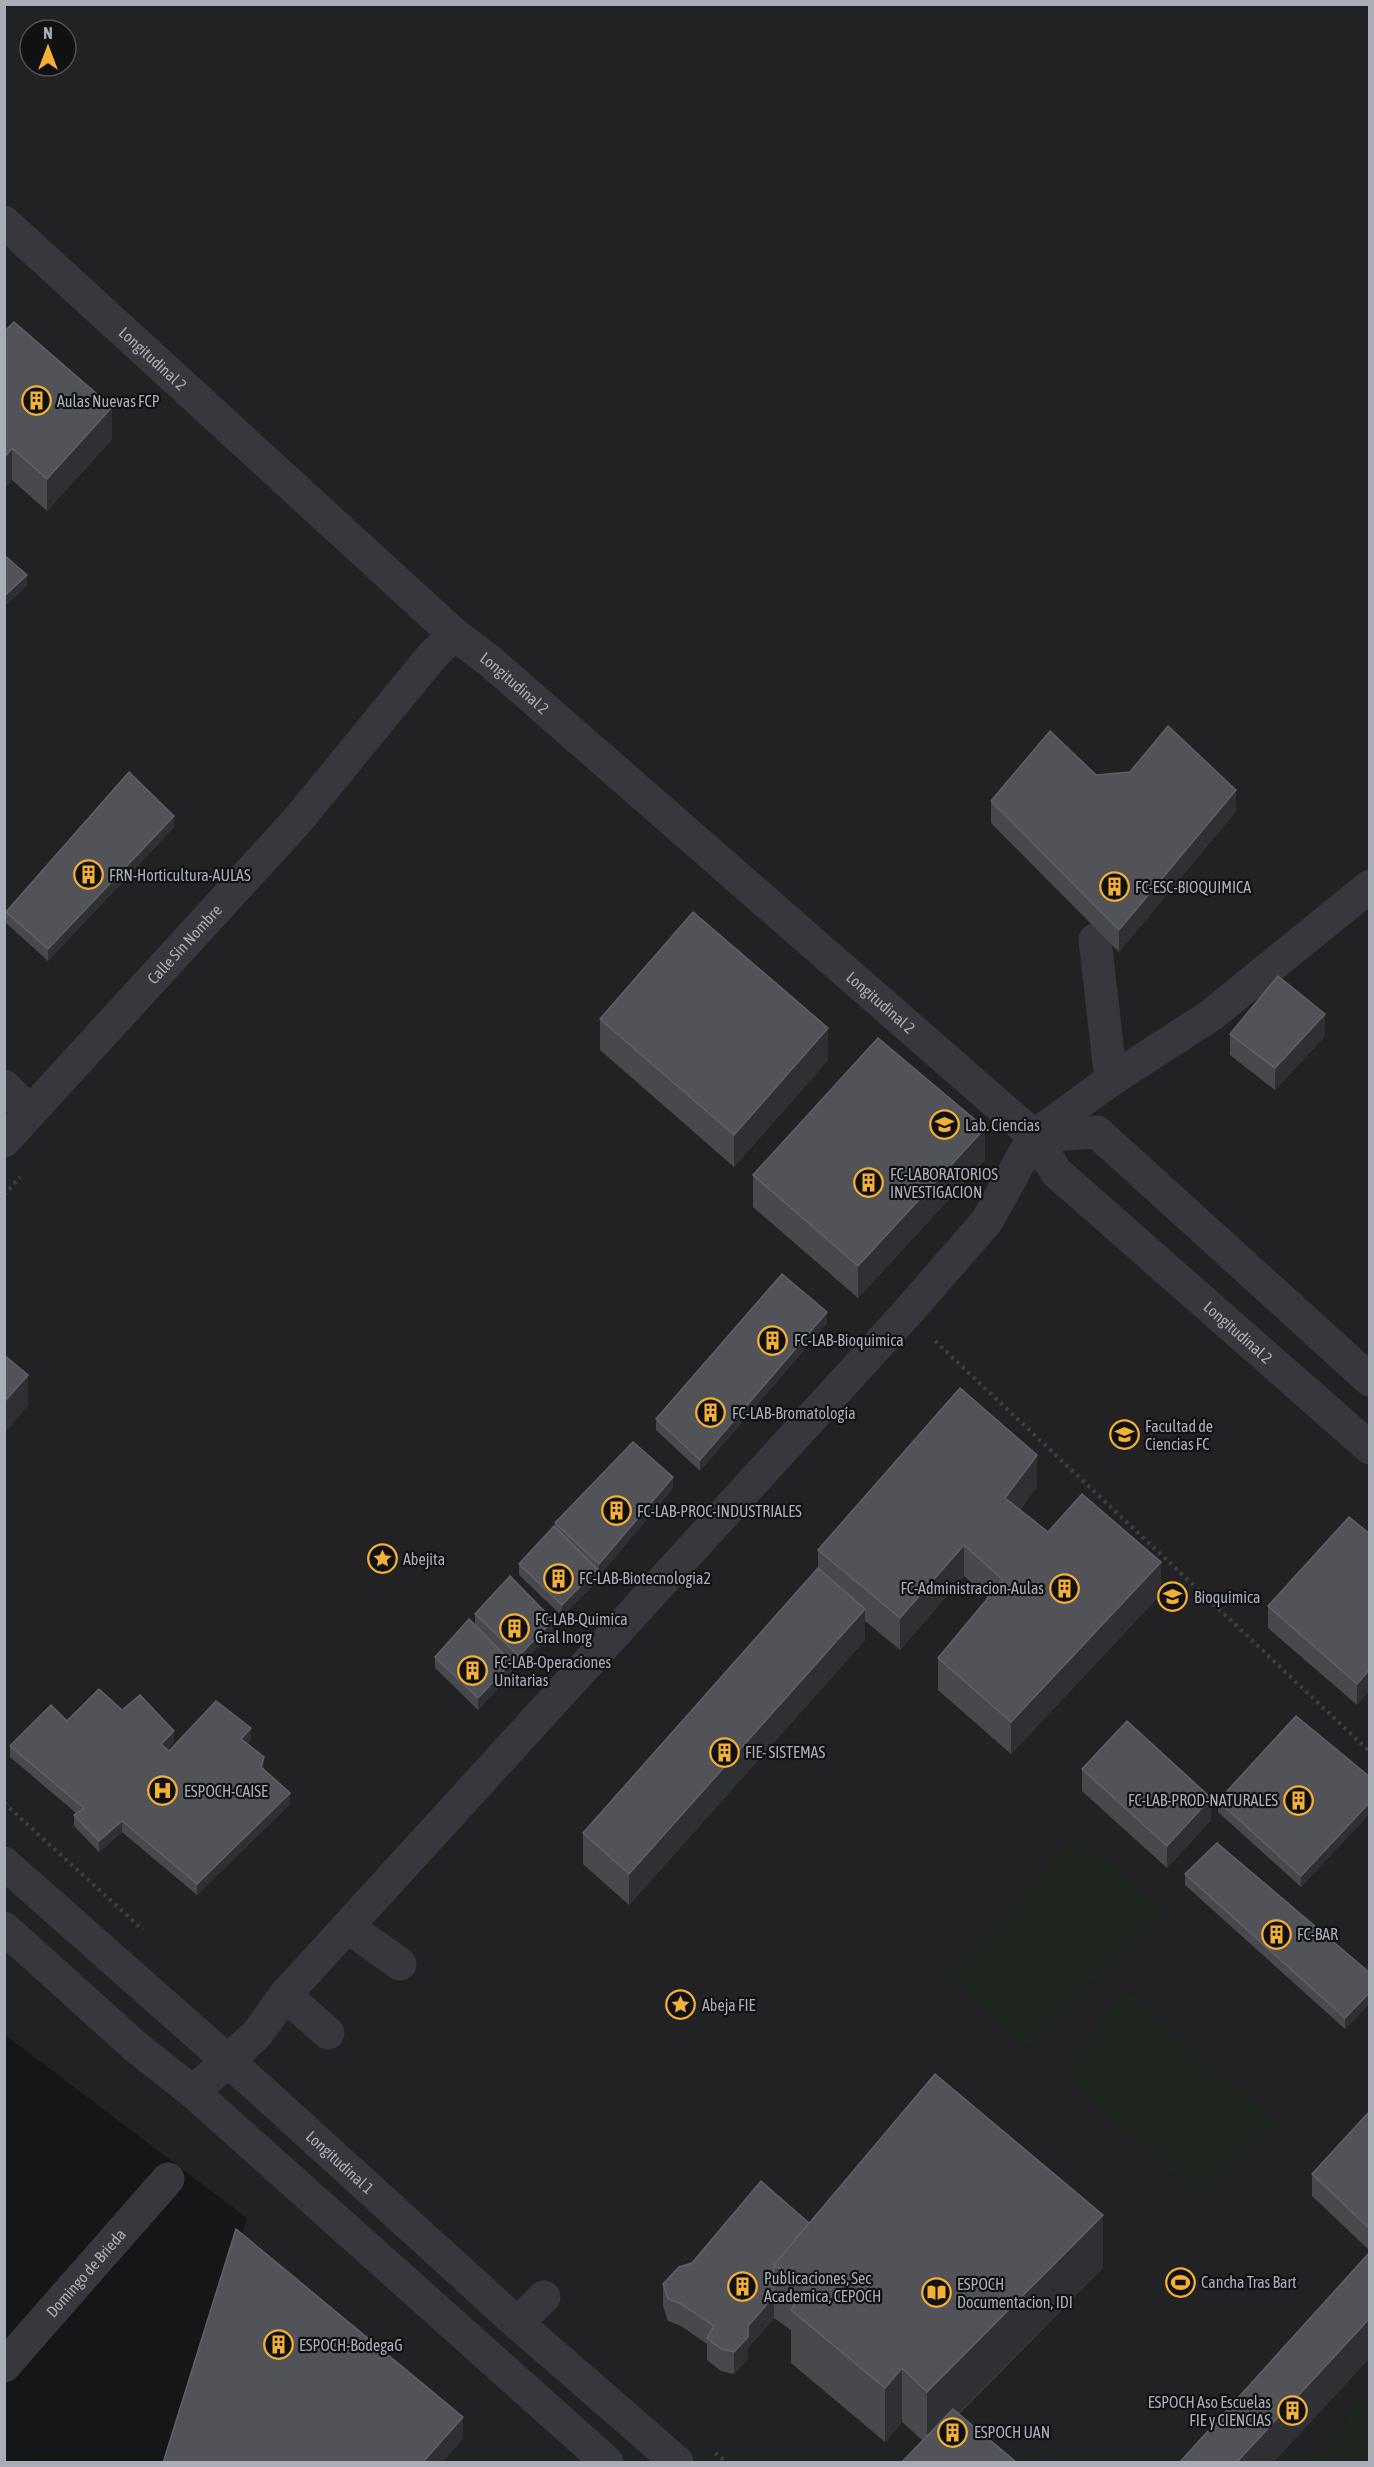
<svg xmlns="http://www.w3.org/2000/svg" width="1374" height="2467" font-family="'Asap Condensed',sans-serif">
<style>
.built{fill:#222225;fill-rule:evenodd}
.green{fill:#1e261f}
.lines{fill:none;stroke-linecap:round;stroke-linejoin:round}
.path{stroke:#3d3f44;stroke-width:4;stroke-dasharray:3 4.5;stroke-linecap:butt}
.minor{stroke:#37383d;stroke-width:33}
.wall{fill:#47494d}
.shaded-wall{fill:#2f3033}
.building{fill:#525359;stroke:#5f6168;stroke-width:1.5}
.labels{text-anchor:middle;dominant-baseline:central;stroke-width:4.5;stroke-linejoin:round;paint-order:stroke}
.street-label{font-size:16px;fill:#a8adb8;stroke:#111113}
.poi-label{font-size:16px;fill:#a8adb8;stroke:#111113;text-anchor:start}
</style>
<rect width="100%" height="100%" fill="#161618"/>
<path class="built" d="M4 5H1369V2462H170L247 2218 5 2035ZM30 30H66V66H30Z"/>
<path class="green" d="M1081 1837 1161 1912 1028 2046 947 1974Z
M1131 1993 1274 2125 1197 2196 1063 2067Z
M1369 2396V2462H1309Z"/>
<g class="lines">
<path class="path" d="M4 1195 20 1177
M935 1341 1370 1752
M4 1803 143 1930
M715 2453 726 2462"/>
<g class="minor">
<path id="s1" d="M4 222 454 634 491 662 1034 1136 1056 1172 1370 1448"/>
<path d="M1095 940 1111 1080"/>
<path d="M4 1086 30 1112"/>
<path d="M1034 1136 1097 1132 1370 1380"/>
<path id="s2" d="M4 1141 297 821 432 656 454 634"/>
<path id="s3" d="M4 1863 262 2091 517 2323 677 2462"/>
<path d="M348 1927 400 1964"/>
<path d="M4 1928 136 2047 193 2092 607 2462"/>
<path d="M285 1995 328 2033"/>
<path d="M193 2092 257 2034 285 1995 906 1314 987 1221 1034 1136 1111 1080 1210 1016 1370 886"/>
<path d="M517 2323 544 2297"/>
<path id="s4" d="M4 2366 168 2179"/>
</g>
</g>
<path class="wall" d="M4 332 112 439 47 511 12 480Z
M991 801 1236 811 1119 952 991 823Z
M174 827 48 961 6 923V912Z
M600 1019 828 1060 734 1167 600 1050Z
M1230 1034 1325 1036 1275 1090 1230 1055Z
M985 1160 858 1298 753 1207V1175Z
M827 1323 700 1471 656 1430V1419Z
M1037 1486 1020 1510 1048 1532 1161 1594 1011 1754 938 1690V1658L988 1598 964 1576 900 1650 865 1621V1640L629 1905 583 1864V1833L818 1568V1550Z
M673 1488 599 1576 597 1574V1581L562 1616 519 1575V1564L555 1527V1523Z
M1370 1534 1357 1705 1268 1628V1606Z
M475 1614 553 1631 519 1667 482 1632 512 1673 478 1710 435 1668V1657L475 1625Z
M122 1710 174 1742 167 1749 169 1751 251 1739 247 1744 263 1769 290 1804 197 1895 122 1832 99 1852 74 1826V1815L76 1813 10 1757V1746L67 1721Z
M1082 1769 1211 1820 1167 1868 1082 1791Z
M1370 1777V1813L1301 1887 1218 1812V1801Z
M1185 1874 1370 1973V2003L1345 2029 1185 1885Z
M1370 2111V2251L1312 2196V2174Z
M809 2223 1103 2268 959 2414 922 2440 902 2422 885 2442 791 2363V2330L774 2318 748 2348V2359L734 2374 721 2371 707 2360V2344L681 2326 668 2321 663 2306V2284Z"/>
<path class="shaded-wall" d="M112 407V439L47 511V479Z
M12 448V480L4 490V458Z
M27 575V586L4 607V596Z
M1236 790V811L1119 952V930Z
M174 816V827L48 961V949Z
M1325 1014V1036L1275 1090V1068Z
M828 1028V1060L734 1167V1135Z
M985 1128V1160L858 1298V1266Z
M827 1312V1323L700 1471V1460Z
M28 1375V1406L4 1434V1402Z
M1037 1455V1486L1005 1530V1498Z
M673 1477V1488L599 1576V1564Z
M964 1545V1576L900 1650V1618Z
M1161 1562V1594L1011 1754V1722Z
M597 1569V1581L562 1616V1605Z
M865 1609V1640L629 1905V1874Z
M553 1620V1631L519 1667V1656Z
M512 1662V1673L478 1710V1698Z
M1370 1669V1691L1357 1705V1684Z
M251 1728V1739L241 1750V1739Z
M174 1731V1742L161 1755V1744Z
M264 1757V1768L261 1778V1767Z
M290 1793V1804L197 1895V1884Z
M1211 1798V1820L1167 1868V1846Z
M1370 1802V1813L1301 1887V1876Z
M122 1821V1832L99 1852V1841Z
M1370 1992V2003L1345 2029V2018Z
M1103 2215V2268L927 2445V2392Z
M774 2296V2318L748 2348V2359L734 2374V2352L748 2326Z
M1370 2318V2358L1273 2463H1236Z
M902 2368V2422L885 2442V2388Z
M463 2417V2439L442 2463H422Z"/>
<path class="building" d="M14 322 112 407 47 479 12 448 4 458V332Z
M4 555 27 575 4 596Z
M1168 726 1236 790 1119 930 991 801 1050 731 1096 775 1130 772Z
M129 772 174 816 48 949 6 912Z
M693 912 828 1028 734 1135 600 1019Z
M1278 976 1325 1014 1275 1068 1230 1034Z
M878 1038 985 1128 858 1266 753 1175Z
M782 1274 827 1312 700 1460 656 1419Z
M4 1355 28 1375 4 1402Z
M960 1388 1037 1455 1005 1498 1048 1532 1082 1494 1161 1562 1011 1722 938 1658 1003 1580 964 1545 900 1618 818 1550Z
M633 1442 673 1477 599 1564 555 1523Z
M1349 1517 1370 1534V1669L1357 1684 1268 1606Z
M554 1526 597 1569 562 1605 519 1564Z
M818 1568 865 1609 629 1874 583 1833Z
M510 1576 553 1620 519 1656 475 1614Z
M469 1619 512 1662 478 1698 435 1657Z
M99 1689 122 1710 140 1695 174 1731 161 1744 169 1751 216 1701 251 1728 241 1739 264 1757 261 1767 290 1793 197 1884 122 1821 99 1841 74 1815 84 1808 10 1746 51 1705 67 1721Z
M1296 1716 1370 1777V1802L1301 1876 1218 1801Z
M1127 1721 1211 1798 1167 1846 1082 1769Z
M1217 1843 1370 1973V1992L1345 2018 1185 1874Z
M935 2074 1103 2215 927 2392 902 2368 885 2388 791 2310 806 2286 774 2265Z
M1370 2111V2229L1312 2174Z
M761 2181 809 2223 774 2265V2296L748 2326V2337L734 2352 721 2349 707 2338 714 2326 681 2304 668 2299 663 2284 679 2267 692 2263Z
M236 2229 463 2417 422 2463H163Z
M1370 2252V2318L1236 2463H1179Z
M953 2409 1017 2463H901Z"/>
<defs>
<symbol id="building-ring" viewBox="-11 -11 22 22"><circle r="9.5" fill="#111113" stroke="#f2b134" stroke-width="1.5"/><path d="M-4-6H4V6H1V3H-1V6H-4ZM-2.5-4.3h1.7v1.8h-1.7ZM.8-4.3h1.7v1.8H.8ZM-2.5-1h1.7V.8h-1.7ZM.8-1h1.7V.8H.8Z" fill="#f2b134"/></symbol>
<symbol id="school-ring" viewBox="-11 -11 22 22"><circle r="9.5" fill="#111113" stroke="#f2b134" stroke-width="1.5"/><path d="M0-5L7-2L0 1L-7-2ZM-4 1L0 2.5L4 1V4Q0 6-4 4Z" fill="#f2b134"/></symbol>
<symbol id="sight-ring" viewBox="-11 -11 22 22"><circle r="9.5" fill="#111113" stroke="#f2b134" stroke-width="1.5"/><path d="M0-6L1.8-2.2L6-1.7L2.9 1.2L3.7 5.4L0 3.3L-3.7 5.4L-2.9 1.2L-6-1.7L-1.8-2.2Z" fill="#f2b134"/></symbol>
<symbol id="hospital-ring" viewBox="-11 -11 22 22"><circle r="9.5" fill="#111113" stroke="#f2b134" stroke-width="1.5"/><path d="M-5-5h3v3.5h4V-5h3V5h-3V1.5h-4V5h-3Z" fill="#f2b134"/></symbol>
<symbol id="stadium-ring" viewBox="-11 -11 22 22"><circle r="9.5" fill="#111113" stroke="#f2b134" stroke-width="1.5"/><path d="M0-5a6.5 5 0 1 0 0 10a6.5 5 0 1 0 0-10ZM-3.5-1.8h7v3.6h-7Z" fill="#f2b134"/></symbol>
<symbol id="library-ring" viewBox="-11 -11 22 22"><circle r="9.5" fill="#111113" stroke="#f2b134" stroke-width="1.5"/><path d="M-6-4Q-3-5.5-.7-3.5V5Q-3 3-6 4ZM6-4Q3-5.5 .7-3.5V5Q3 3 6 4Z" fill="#f2b134"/></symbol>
</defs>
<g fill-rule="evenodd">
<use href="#building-ring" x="20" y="384" width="33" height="33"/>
<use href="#building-ring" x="72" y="858" width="33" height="33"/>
<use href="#building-ring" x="1098" y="870" width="33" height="33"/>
<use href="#school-ring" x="928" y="1108" width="33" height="33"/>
<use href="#building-ring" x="852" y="1166" width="33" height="33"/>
<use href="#building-ring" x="756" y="1324" width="33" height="33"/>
<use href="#building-ring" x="694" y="1396" width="33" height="33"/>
<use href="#school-ring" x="1108" y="1418" width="33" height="33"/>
<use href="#building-ring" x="600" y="1494" width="33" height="33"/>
<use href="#sight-ring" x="366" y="1542" width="33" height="33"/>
<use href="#building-ring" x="542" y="1562" width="33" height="33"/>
<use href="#building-ring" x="1048" y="1572" width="33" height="33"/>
<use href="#school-ring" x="1156" y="1580" width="33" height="33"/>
<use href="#building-ring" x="498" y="1612" width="33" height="33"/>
<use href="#building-ring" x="456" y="1654" width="33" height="33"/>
<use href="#building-ring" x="708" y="1736" width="33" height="33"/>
<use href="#hospital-ring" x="146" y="1774" width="33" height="33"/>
<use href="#building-ring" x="1282" y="1784" width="33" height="33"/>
<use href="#building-ring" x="1260" y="1918" width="33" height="33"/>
<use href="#sight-ring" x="664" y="1988" width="33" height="33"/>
<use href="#stadium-ring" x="1164" y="2266" width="33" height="33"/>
<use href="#building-ring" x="726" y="2270" width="33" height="33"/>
<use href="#library-ring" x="920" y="2276" width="33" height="33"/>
<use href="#building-ring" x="262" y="2328" width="33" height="33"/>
<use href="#building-ring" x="1276" y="2394" width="33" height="33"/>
<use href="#building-ring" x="936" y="2416" width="33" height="33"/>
</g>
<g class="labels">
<g class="street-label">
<text stroke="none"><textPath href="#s1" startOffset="202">Longitudinal 2</textPath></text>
<text stroke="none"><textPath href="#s1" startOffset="688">Longitudinal 2</textPath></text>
<text stroke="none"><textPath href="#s2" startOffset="267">Calle Sin Nombre</textPath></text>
<text stroke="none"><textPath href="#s1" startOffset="1174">Longitudinal 2</textPath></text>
<text stroke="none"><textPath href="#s1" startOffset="1662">Longitudinal 2</textPath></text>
<text stroke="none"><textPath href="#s3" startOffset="450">Longitudinal 1</textPath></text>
<text stroke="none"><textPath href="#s4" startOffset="124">Domingo de Brieda</textPath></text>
</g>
<g class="poi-label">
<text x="57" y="401">Aulas Nuevas FCP</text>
<text x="109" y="875">FRN-Horticultura-AULAS</text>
<text x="1135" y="887">FC-ESC-BIOQUIMICA</text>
<text x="965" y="1125">Lab. Ciencias</text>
<text x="890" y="1174">FC-LABORATORIOS<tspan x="890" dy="18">INVESTIGACION</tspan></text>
<text x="794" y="1340">FC-LAB-Bioquimica</text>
<text x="732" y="1413">FC-LAB-Bromatología</text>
<text x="1145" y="1426">Facultad de<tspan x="1145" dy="18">Ciencias FC</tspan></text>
<text x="637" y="1511">FC-LAB-PROC-INDUSTRIALES</text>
<text x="403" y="1559">Abejita</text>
<text x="579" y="1578">FC-LAB-Biotecnologia2</text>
<text x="1044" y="1588" text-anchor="end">FC-Administracion-Aulas</text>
<text x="1194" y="1597">Bioquimica</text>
<text x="535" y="1619">FC-LAB-Quimica<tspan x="535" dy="18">Gral Inorg</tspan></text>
<text x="494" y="1662">FC-LAB-Operaciones<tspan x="494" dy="18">Unitarias</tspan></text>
<text x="745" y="1752">FIE- SISTEMAS</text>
<text x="184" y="1791">ESPOCH-CAISE</text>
<text x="1278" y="1800" text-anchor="end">FC-LAB-PROD-NATURALES</text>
<text x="1297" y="1934">FC-BAR</text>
<text x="702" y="2005">Abeja FIE</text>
<text x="764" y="2278">Publicaciones, Sec<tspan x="764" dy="18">Academica, CEPOCH</tspan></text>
<text x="1201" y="2282">Cancha Tras Bart</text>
<text x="957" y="2284">ESPOCH<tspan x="957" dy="18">Documentacion, IDI</tspan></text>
<text x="299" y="2345">ESPOCH-BodegaG</text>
<text x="1271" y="2402" text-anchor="end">ESPOCH Aso Escuelas<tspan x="1271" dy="18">FIE y CIENCIAS</tspan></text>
<text x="974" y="2432">ESPOCH UAN</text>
</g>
</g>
<rect width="1374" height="2467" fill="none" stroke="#a8adb8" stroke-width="12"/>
<g transform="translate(48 48)"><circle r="28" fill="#111113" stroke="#4d4f55" stroke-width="1.5"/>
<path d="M0-4.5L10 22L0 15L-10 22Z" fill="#f2b134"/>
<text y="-9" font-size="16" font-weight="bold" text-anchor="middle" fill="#a8adb8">N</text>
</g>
</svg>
